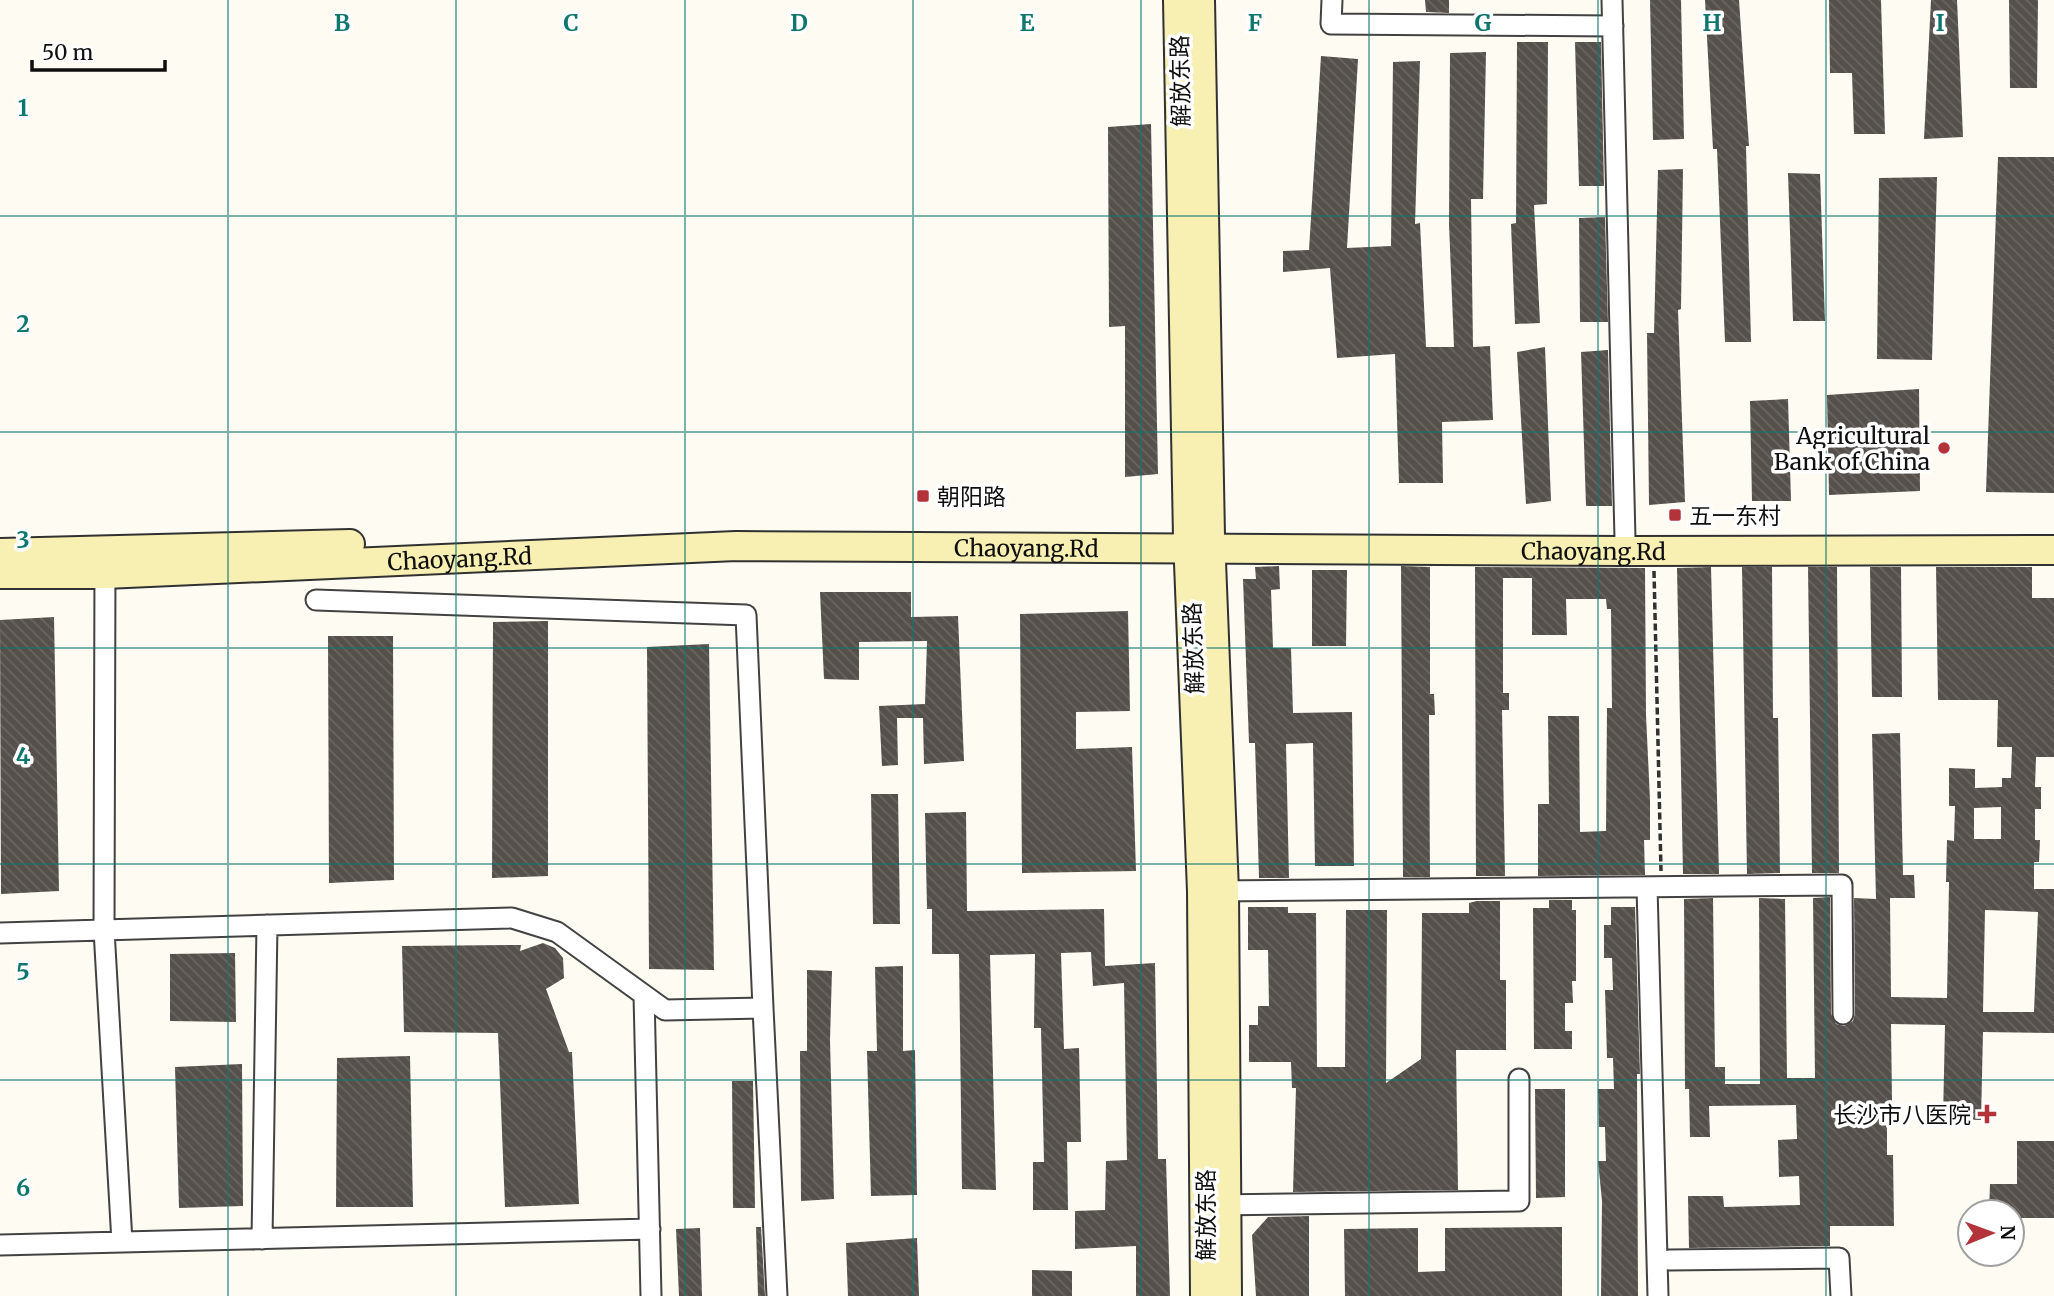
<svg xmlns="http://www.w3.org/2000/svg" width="2054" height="1296" font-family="Merriweather,'Noto Sans SC',serif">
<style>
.building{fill:url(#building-back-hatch);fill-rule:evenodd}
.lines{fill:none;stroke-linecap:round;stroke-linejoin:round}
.street-casing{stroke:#424242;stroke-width:23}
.secondary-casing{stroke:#313131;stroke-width:32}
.path{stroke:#313131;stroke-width:3.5;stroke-dasharray:7 3.5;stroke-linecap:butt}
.street{stroke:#fff;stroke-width:19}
.secondary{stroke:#f8efb2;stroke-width:28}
.grid{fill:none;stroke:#0f766e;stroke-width:2;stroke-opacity:0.55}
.poi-dot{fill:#b4323a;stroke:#fff;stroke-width:2.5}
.labels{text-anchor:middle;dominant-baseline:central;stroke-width:7;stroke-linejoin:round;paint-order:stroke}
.street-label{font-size:23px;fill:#0f0f0f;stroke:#fff}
.poi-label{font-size:23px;fill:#0f0f0f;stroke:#fff;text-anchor:end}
.grid-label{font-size:23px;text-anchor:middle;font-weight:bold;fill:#0f766e;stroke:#fff;stroke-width:7;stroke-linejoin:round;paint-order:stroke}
</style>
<defs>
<pattern id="building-back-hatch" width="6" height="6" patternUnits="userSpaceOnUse" patternTransform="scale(1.75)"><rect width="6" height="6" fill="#56504c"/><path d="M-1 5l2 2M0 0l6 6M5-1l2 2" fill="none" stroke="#696561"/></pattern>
</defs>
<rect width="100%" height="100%" fill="#fefbf2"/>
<path class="building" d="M1425 0H1449V13L1426 12Z
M1650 0H1681L1684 139 1653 140Z
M1705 0H1739L1749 146H1746L1751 342H1725L1717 149H1713Z
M1829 0H1881L1885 134H1854L1852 73H1830Z
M1931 0H1957L1963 137 1924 139Z
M2009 0H2038L2037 88H2010Z
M1517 42H1548L1547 204 1534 205 1540 323 1515 324 1511 224 1516 223Z
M1575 42H1601L1604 186H1579Z
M1486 52 1483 199H1471L1473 347 1490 346 1493 420 1442 422 1443 483H1399L1395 354 1337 358 1330 268 1283 272V251L1309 250 1321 56 1358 59 1347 248 1391 246 1393 62 1420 61 1415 224 1420 223 1426 347H1454L1449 224 1450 53Z
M1151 124 1158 474 1125 477V326L1109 327 1108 127Z
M1998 157H2054V493L1986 492Z
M1683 169 1681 309 1678 310 1685 502 1649 505 1647 333H1654L1658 170Z
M1788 173 1820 174 1825 321H1793Z
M1937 177 1932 360 1877 359 1879 178Z
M1605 217 1608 322H1580L1579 218Z
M1545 347 1551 501 1526 504 1517 352Z
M1608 350 1612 506H1586L1581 352Z
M1919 389 1920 491 1829 495 1827 395Z
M1788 399 1791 501H1752L1750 401Z
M1279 566 1280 589 1271 590 1273 648H1291L1293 713 1352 712 1354 866H1315L1313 743 1286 744 1289 878H1259L1255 743H1249L1243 579H1256L1255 567Z
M1401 566 1430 567V694H1434L1435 715H1429L1430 877H1403Z
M1475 567 1645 568 1646 715 1650 800V840H1644L1645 875 1538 876V804H1549L1548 716H1579L1580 832 1606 831 1607 708H1612L1611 609H1607L1606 599H1566L1567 635H1532V578H1503V693H1509V710H1502L1505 876H1476Z
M1711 567 1719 874H1683L1677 568Z
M1742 567H1772L1773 718H1778L1780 873 1747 874Z
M1808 567H1837L1839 873H1812Z
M1870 567H1901L1902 697H1872Z
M1936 567H2032V598H2054V757H2036L2035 787H2041V809H2035V840H2040L2039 862H2034V889H2054V1033L1983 1032 1981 1120 1943 1119 1945 1025 1891 1024 1892 1101H1887V1155H1893L1894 1226H1830V1246L1689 1248 1688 1196H1723L1724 1207 1800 1205 1799 1176 1779 1177 1778 1140 1797 1139 1796 1105 1709 1106 1710 1137H1690L1689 1089H1685L1684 899 1713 898 1715 1067H1725V1084H1760L1759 898 1785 899 1787 1078H1815L1813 898 1830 897 1831 1014 1836 1024 1844 1026 1853 1021 1855 1014 1854 898 1876 899 1872 734 1900 733 1903 875H1914L1915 898H1890L1891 997 1947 998 1949 882H1946L1947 840 1954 841 1955 806H1949V768L1975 769V788L2002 787V778H2011L2012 747H1997L1998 700H1938ZM2001 807V839H1974V808ZM1985 910 2038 912 2034 1012H1983Z
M1312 570H1347L1346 646H1312Z
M820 592H911V617L958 616 964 761 924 764 923 718H897L898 765 882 766 879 706 925 704 927 641 859 642V680L824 679Z
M1128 611 1130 711 1076 712V749L1132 747 1136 871 1022 873 1020 614Z
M54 617 59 891 1 894 0 620Z
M548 621V876L492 878 493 622Z
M328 636H393L394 880 329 883Z
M709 644 714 970 649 969 647 647Z
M871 794H898L900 924H873Z
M966 812 967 911 1104 909 1105 966 1155 963 1158 1159H1166L1170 1296H1136V1246L1075 1249V1211L1105 1210 1106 1161 1127 1160 1124 983 1093 986 1091 952 1061 953 1064 1049 1079 1048 1081 1142H1067L1068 1210H1033V1162H1044L1041 1028H1034L1035 954 990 955 996 1190 962 1189 959 954H932V909H927L925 813Z
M1549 900H1572V910H1576V981H1572L1573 1003H1565V1031H1572V1049H1534L1533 908H1549Z
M1477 901H1500V980H1506V1050H1456L1458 1190 1293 1192 1296 1088H1292L1291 1062H1249V1025H1258V1006H1269L1268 950H1248V907H1288V913H1316L1317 1067H1345L1346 910H1387L1386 1083 1421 1059 1422 913H1469V903Z
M1611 907H1635L1640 1074H1637L1638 1296H1601L1602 1201 1598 1161H1606L1605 1127H1599L1598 1089H1614L1613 1058H1607L1606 1022 1605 990H1613L1612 958H1604V925H1611Z
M543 943 555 948 563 958 564 978 546 989 569 1052H572L579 1204 505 1207 498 1033 404 1032 402 946 521 945 520 951Z
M235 953 236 1022 170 1021V954Z
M903 966V1051L915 1050 917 1195 871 1196 867 1051H877L875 967Z
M807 970 832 971 830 1040 834 1199 801 1201 800 1051H807Z
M410 1056 413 1207H336L337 1058Z
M242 1064 243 1206 179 1208 175 1067Z
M732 1081H753L755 1208H733Z
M1535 1089H1565V1197L1536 1198Z
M2017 1141H2054V1218H2012V1212H1989L1990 1184H2017Z
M1309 1216V1296H1256L1252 1235 1268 1217Z
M756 1227H761L765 1296H758Z
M1562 1227V1296H1345L1344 1229 1418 1228V1272L1445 1271V1228Z
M700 1228 702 1296H679L676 1229Z
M917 1238 919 1296H848L846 1243Z
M1032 1270 1072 1271V1296H1032Z"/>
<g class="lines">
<defs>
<path id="street" d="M1332 0 1331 24 1613 26
M1612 0 1625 539
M105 561 104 930 122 1242
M1647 887 1658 1296
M1214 891 1842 885 1843 1014
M0 933 512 918 557 932 665 1010 763 1008 746 615 316 600
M644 995 651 1296
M763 1008 777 1296
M1214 1205 1519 1201V1079
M262 1239 267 925
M0 1245 650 1229
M1669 1260 1839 1258 1841 1296"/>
<g id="secondary">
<path d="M1178 0 1188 538 1202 891 1205 1296"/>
<path d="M1200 0 1210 536 1224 891 1227 1296"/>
<path d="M0 553 350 544"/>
<path id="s1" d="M0 574H105L736 546 1624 551 2054 550"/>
</g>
</defs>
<use href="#street" class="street-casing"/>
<use href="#secondary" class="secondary-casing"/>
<path class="path" d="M1654 571 1661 871"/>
<use href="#street" class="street"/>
<use href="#secondary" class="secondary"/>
</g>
<path class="grid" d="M228 0V1296M456 0V1296M685 0V1296M913 0V1296M1141 0V1296M1369 0V1296M1598 0V1296M1826 0V1296M0 216H2054M0 432H2054M0 648H2054M0 864H2054M0 1080H2054"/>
<g class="poi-dot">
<circle cx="1944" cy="448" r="7"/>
<rect x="916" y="489" width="14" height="14" rx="3.5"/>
<rect x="1668" y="508" width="14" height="14" rx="3.5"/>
<path d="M1983.5 1103.5h7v7h7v7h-7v7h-7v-7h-7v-7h7z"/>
</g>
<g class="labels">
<g class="street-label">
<text transform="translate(1180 81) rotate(-91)">解放东路</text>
<text stroke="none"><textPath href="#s1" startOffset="1027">Chaoyang.Rd</textPath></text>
<text stroke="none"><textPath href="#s1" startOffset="1594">Chaoyang.Rd</textPath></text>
<text stroke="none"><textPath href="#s1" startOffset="460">Chaoyang.Rd</textPath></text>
<text transform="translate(1193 648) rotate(-92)">解放东路</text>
<text transform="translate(1205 1215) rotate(-90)">解放东路</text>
</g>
<g class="poi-label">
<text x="1930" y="435">Agricultural<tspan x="1930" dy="26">Bank of China</tspan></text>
<text x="937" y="496" text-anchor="start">朝阳路</text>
<text x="1689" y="515" text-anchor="start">五一东村</text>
<text x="1971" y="1114">长沙市八医院</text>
</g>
</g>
<g class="grid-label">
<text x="342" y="31">B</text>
<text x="571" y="31">C</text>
<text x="799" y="31">D</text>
<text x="1027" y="31">E</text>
<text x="1255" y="31">F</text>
<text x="1483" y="31">G</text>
<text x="1712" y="31">H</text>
<text x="1940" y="31">I</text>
<text x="23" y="116">1</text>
<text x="23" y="332">2</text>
<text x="23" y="548">3</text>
<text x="23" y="764">4</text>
<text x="23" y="980">5</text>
<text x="23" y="1196">6</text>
</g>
<g transform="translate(1991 1233) rotate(89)"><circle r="33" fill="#ffffff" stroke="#9f9f9f" stroke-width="2"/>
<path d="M0-5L12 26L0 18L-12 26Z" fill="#b4323a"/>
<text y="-10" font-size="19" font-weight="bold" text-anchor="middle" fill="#0f0f0f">N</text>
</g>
<path d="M32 60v10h133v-10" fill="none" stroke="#0f0f0f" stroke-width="3.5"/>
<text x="42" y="60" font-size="21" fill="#0f0f0f" stroke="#ffffff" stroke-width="5" paint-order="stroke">50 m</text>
</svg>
